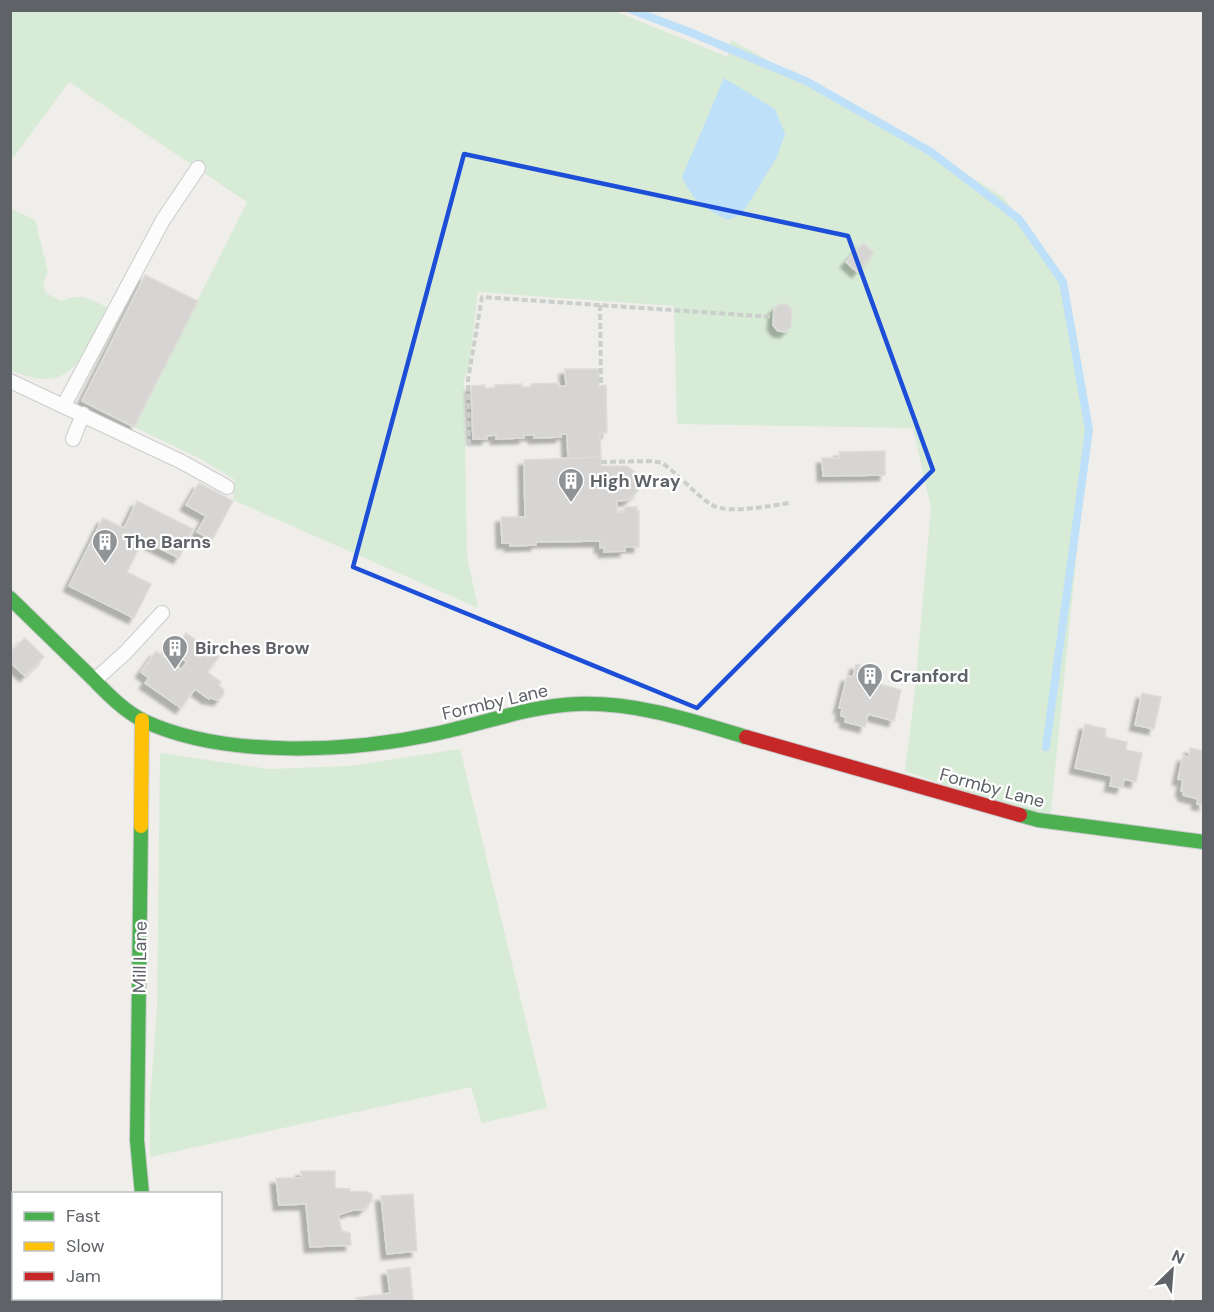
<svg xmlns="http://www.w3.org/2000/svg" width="1214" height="1312" font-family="'DM Sans',sans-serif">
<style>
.green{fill:#d8ebd6}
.water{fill:#bfe0f9}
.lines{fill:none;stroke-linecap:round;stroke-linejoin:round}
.stream{stroke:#bfe0f9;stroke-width:8}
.building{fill:#d6d5d3;stroke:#deddd9;stroke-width:1.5;filter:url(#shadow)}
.lane-casing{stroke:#cbcccc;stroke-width:16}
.street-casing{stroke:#cbcccc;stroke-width:30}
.fast-casing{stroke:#cacacb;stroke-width:16}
.slow-casing{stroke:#cacacb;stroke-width:16}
.jam-casing{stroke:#cacacb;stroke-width:16}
.path{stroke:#cacfcc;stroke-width:4;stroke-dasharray:6 3;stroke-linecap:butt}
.lane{stroke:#fdfcfc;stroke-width:14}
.street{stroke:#fdfcfc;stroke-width:27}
.fast{stroke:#4caf50;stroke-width:14}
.slow{stroke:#ffc107;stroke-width:14}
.jam{stroke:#c62828;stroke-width:14}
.marked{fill:none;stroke:#1d4ed8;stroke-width:4.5;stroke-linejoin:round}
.labels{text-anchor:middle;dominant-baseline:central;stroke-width:4.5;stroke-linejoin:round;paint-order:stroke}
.poi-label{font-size:18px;font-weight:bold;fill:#5f6368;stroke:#fff;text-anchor:start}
.street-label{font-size:18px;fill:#5f6368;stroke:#fff}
</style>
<defs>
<filter id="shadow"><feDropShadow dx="-5.5" dy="5.5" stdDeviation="1.5" flood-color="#0004"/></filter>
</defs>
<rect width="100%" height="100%" fill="#efeeea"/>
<path class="green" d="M612 10 728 57 731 40 885 124 1003 197 1063 282 1089 430 1050 821 905 771 914 699 931 508 913 428 677 424 674 306 478 292 469 366 464 380 467 556 478 608 233 500 235 480 201 459 134 427 247 202 69 82 11 161V11Z
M10 208 35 220 48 272 43 283 46 293 61 301C83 293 86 298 107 307 94 333 81 378 47 379 35 380 22 374 11 371Z
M460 749 547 1108 482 1123 471 1087 150 1157V1100L157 1010 160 753 269 769 349 766Z"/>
<path class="water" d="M724 78 775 109 785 134 777 157 742 214 728 220C704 209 693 201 682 177Z"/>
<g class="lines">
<path class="stream" d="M632 10 692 33 806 81 931 152 1019 219 1063 282 1089 430 1046 747"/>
</g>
<path class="building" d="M863 243 874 253 857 272 846 262Z
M145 275 198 301 134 427 82 401Z
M780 304H787L792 310 791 327 785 332 778 331 773 325 774 309Z
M565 369H599V386L606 385 607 433H600L601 457 568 458 567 434H561V437L534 438V435H524V438L496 439V435L487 436V439H473L471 386 485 385V388H495V385L522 384V387H531V384L559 383V386H566Z
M885 451V475L823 476 822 458H839V452Z
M601 457V466H627L637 474 640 482 638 491 628 500 617 501V512H624V507H637V511H639V547H625V551L604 552V547L600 548V541L536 542V545L510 546V543H502L501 517H525L524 460Z
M199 483 233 501 212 540 197 532 206 516 186 505Z
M137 501 193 529 179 558 143 540 127 572 151 584 134 618 69 586 103 518 124 528Z
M186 633 219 657 207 672 221 682 219 685 223 689 224 694 219 700 213 699 211 697 209 699 195 689 181 708 145 683 149 678 141 672 156 651 181 670 187 662 168 648 177 636 182 639Z
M25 638 44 657 25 676 10 662V652Z
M856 664 877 669 873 682 901 690 894 721 868 714 865 727 845 722 846 717 841 716 842 708H839L847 676 853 677Z
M1142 693 1161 697 1154 729 1135 725Z
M1085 724 1106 729 1105 737 1127 742 1126 750 1142 753 1136 782 1124 779 1122 788 1110 786 1112 776 1075 768Z
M1190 748 1204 751V805L1197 804 1198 799 1183 795 1184 792 1181 791 1183 780 1178 779 1183 756 1189 757Z
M301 1171H335V1188L350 1189V1192L365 1191 372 1194V1201L363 1210H353L338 1215 342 1231 350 1233 351 1245 310 1247 306 1204 279 1205 276 1178H302Z
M413 1194 417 1251 387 1254 381 1196Z
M410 1267 413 1302H360L356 1298 390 1293 387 1270Z"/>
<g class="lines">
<defs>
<path id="lane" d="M10 381 182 462 227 487
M64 405 163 220 198 168
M73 439 83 414
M94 681 126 652 162 613"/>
<path id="street" d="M152 1298V1302"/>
<path id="fast" d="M10 598C36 623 62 649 88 674 105 691 122 710 144 721 226 759 352 752 439 733 486 723 529 706 577 704 636 702 690 720 746 737
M1020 815 1038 820 1204 842
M141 826 137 1140 142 1194"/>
<path id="slow" d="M141 826 142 720"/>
<path id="jam" d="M746 737 1020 815"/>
</defs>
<use href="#lane" class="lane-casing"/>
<use href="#street" class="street-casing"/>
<use href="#fast" class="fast-casing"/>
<use href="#slow" class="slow-casing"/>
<use href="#jam" class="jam-casing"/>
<path class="path" d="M600 305 601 385
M469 445 468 380 482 297 773 317
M601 462 653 461 662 463C680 475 694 494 712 505 730 515 771 505 791 503"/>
<use href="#lane" class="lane"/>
<use href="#street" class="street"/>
<use href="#fast" class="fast"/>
<use href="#slow" class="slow"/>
<use href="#jam" class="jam"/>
</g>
<path class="marked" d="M464 154 848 236 933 470 697 708 353 567Z"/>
<defs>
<symbol id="building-pin" viewBox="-11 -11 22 30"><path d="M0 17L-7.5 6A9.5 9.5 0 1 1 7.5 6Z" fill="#919496" stroke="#fff"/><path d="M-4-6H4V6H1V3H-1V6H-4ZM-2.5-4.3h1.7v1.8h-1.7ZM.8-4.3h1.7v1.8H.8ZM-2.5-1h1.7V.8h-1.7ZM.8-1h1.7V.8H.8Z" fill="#fff"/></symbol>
</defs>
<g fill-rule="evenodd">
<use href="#building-pin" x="556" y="466" width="30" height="40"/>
<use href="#building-pin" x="90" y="527" width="30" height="40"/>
<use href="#building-pin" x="160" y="633" width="30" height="40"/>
<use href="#building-pin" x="855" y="661" width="30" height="40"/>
</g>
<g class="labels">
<g class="poi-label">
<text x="590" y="481">High Wray</text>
<text x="124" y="542">The Barns</text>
<text x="195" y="648">Birches Brow</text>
<text x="890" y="676">Cranford</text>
</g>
<g class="street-label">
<text transform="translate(495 702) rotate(-13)">Formby Lane</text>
<text transform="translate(992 788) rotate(15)">Formby Lane</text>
<text transform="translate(140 957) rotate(-89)">Mill Lane</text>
</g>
</g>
<rect width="1214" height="1312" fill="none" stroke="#5f6368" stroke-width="24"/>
<rect x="12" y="1192" width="210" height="108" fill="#ffffff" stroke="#bfc1c3" stroke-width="1.5"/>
<rect x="24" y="1212" width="30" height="9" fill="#4caf50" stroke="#bfc1c3" stroke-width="1.5"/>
<text x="66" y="1222" font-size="18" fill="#5f6368">Fast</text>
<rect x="24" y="1242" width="30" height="9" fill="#ffc107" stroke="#bfc1c3" stroke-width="1.5"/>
<text x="66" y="1252" font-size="18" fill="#5f6368">Slow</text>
<rect x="24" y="1272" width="30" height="9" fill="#c62828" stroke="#bfc1c3" stroke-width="1.5"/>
<text x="66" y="1282" font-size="18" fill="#5f6368">Jam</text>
<g transform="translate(1172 1270) rotate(25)" stroke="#ffffff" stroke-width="4.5" paint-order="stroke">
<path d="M0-4.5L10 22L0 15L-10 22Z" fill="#5f6368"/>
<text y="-9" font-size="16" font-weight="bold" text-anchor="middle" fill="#5f6368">N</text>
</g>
</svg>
